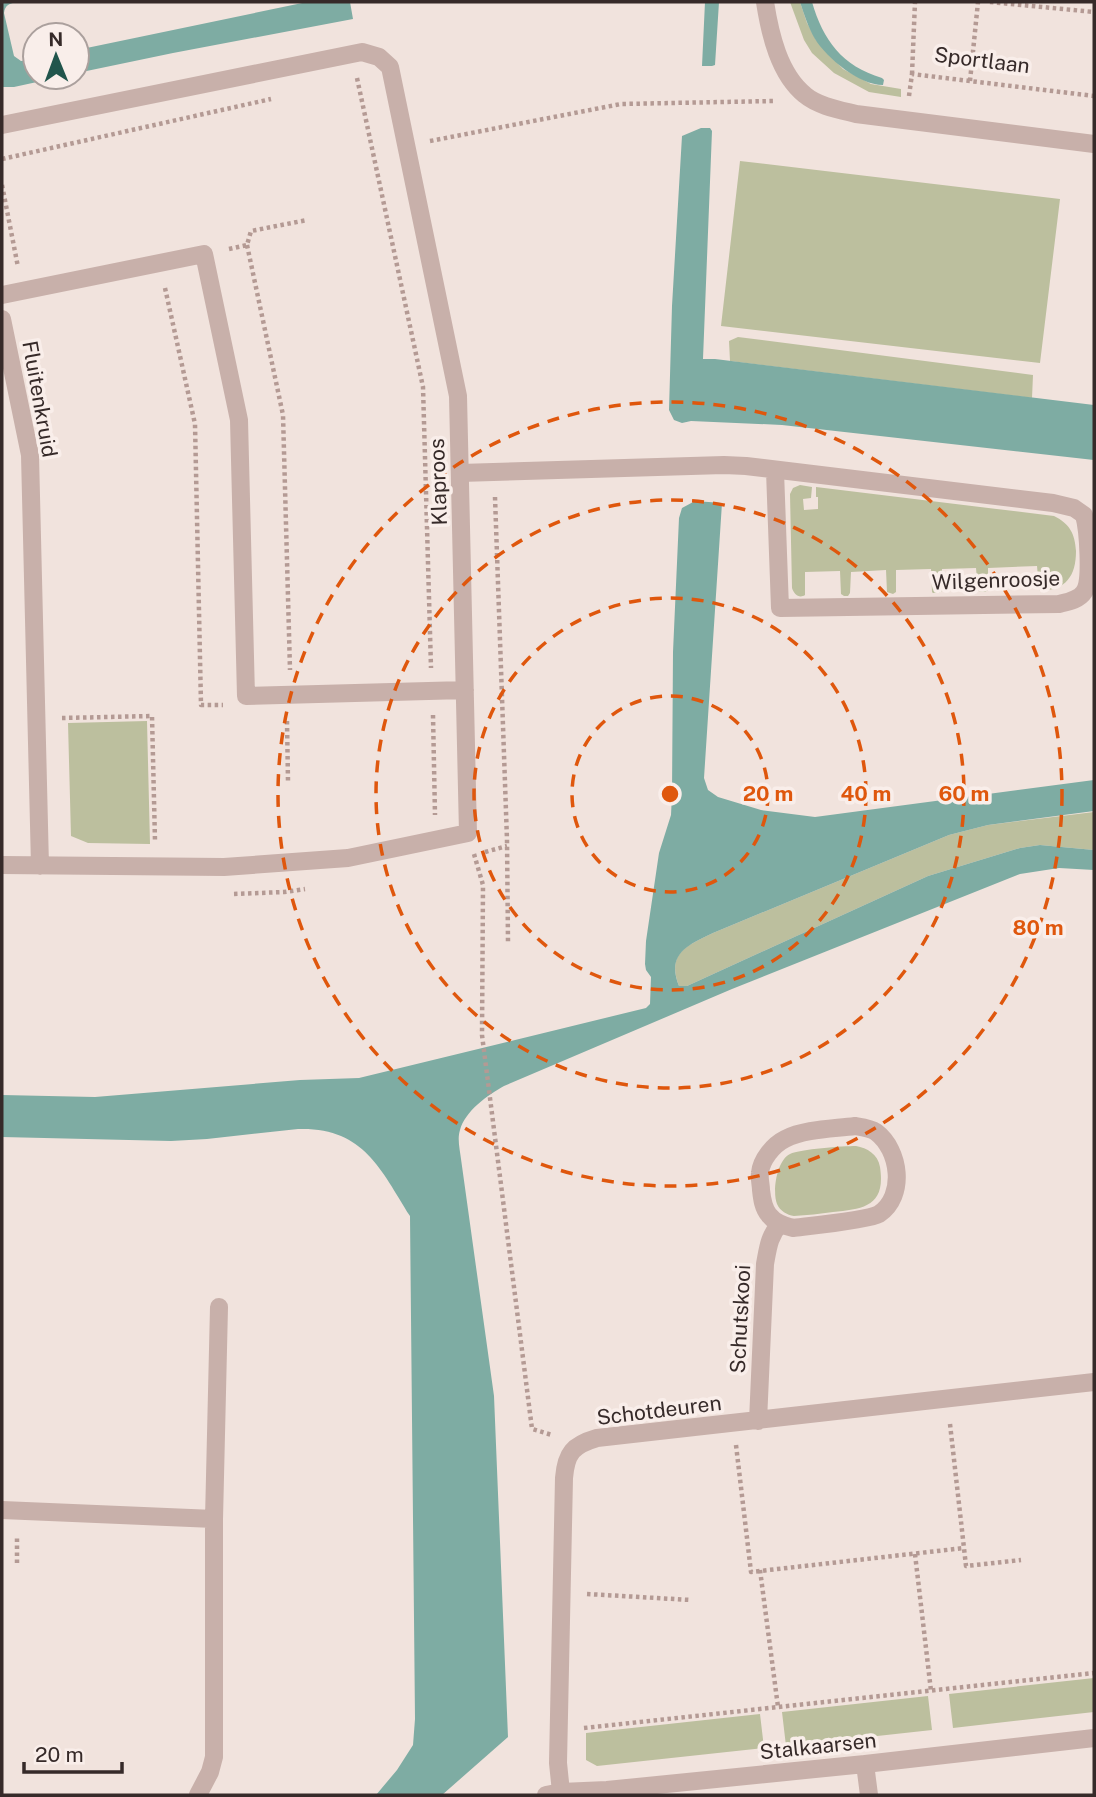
<svg xmlns="http://www.w3.org/2000/svg" width="1096" height="1797" font-family="'Public Sans',sans-serif">
<style>
.green{fill:#bcbf9e}
.water{fill:#7eaca3}
.lines{fill:none;stroke-linecap:round;stroke-linejoin:round}
.path{stroke:#b49a94;stroke-width:4.5;stroke-dasharray:3.5 3.5;stroke-linecap:butt}
.minor{stroke:#c8b0aa;stroke-width:18}
.ring{fill:none;stroke:#df570d;stroke-width:3.5;stroke-dasharray:12 9}
.labels{text-anchor:middle;dominant-baseline:central;stroke-width:7;stroke-linejoin:round;paint-order:stroke}
.street-label{font-size:21px;fill:#362a29;stroke:#f9eeea}
.centre{fill:#df570d;stroke:#f9eeea;stroke-width:3.5}
.ring-label{font-size:21px;text-anchor:middle;font-weight:bold;fill:#df570d;stroke:#f9eeea;stroke-width:7;stroke-linejoin:round;paint-order:stroke}
</style>
<rect width="100%" height="100%" fill="#f1e3dd"/>
<path class="green" d="M790 2H800L807 23 816 40 843 69 871 84 901 89V97L869 92 834 73 812 53 804 40Z
M740 161 1060 199 1040 363 721 326Z
M738 337 1033 375 1032 398 730 361 729 341Z
M800 485 812 487 811 498 803 499 804 510 818 509V497H816V487L1054 516C1070 524 1075 534 1076 551 1076 576 1066 590 1040 591L1039 589 1037 566 988 568V590L985 592 978 591 976 568 942 569V591L939 593H933L932 592 931 569 896 570V592L893 594 887 592 886 570 851 572 850 593 848 596H844L841 594 840 571 805 572V595C799 599 794 594 792 588L790 494 793 488Z
M147 721 150 844 88 843 71 836 68 723Z
M1094 812V850L1040 845 1020 848 928 876 687 986H679C666 953 688 945 713 933L949 835 988 825Z
M856 1146C867 1148 878 1154 880 1167 886 1206 864 1209 833 1212 820 1214 807 1215 794 1216 787 1215 780 1211 777 1204 772 1191 777 1160 790 1154 800 1149 843 1146 856 1146Z
M1094 1678V1712L953 1728 949 1694Z
M928 1696 932 1730 786 1746 782 1712Z
M760 1714 764 1748 597 1766 586 1760V1733Z"/>
<path class="water" d="M2 2H16C9 4 5 5 4 13L14 56 21 61 35 59V77H60L14 87H2Z
M307 2H350L353 19 173 53 77 73V50Z
M705 2H719L715 65 712 66H702Z
M800 2H812C823 40 842 66 882 78L884 80 883 85C859 85 827 58 815 39 808 27 804 14 800 2Z
M701 128H710L712 131 703 359H715L1094 405V460L782 425 691 421 682 423 674 420 669 410 672 306 682 136Z
M695 501 722 503 704 778 708 790 718 797 761 810 815 817 1094 780V811L988 825 949 835 713 933C688 945 666 954 679 986H687L928 876 1020 848 1040 845 1094 850V870L1059 868 1020 874 732 989 504 1086C488 1095 465 1111 460 1130 457 1139 460 1150 461 1159L494 1396 508 1737 442 1795H376L397 1770 413 1745 415 1719 410 1216C380 1168 363 1127 298 1129L207 1139 171 1141 2 1137V1095L95 1097 300 1080 359 1078 646 1008 650 1004 651 977 646 970 645 964 646 941 659 853 671 815 672 794 673 652 679 518 682 508Z"/>
<g class="lines">
<path class="path" d="M990 2 1094 12
M912 74 915 2
M357 78 423 387 431 668
M970 81 978 2
M909 96 912 74 1094 96
M430 141 621 104 774 101
M2 159 271 99
M2 185 18 267
M247 245 283 415 290 670
M229 249 247 245 251 231 307 220
M165 288 195 424 201 705H223
M495 497 507 840 508 942
M433 715 435 815
M62 718 152 716 155 841
M287 721 288 781
M485 852 507 846
M474 854 483 885 482 1035 532 1429 552 1435
M234 894 284 892 305 889
M950 1424 966 1566 1021 1560
M736 1445 751 1572 964 1548
M915 1554 931 1691
M17 1563V1536
M760 1570 778 1707
M587 1594 691 1600
M584 1728 1094 1673"/>
<path class="minor" d="M765 2C770 34 779 74 805 95 818 106 840 110 856 114L1094 144
M2 125 362 52 379 57 390 67 458 396 468 833 348 858 224 867 2 865
M2 295 204 254 239 420 246 696 465 690
M2 319 30 455 40 866
M460 473 724 465 746 466 1053 503 1074 508 1084 515C1088 529 1092 581 1084 592 1079 600 1067 602 1059 604L780 608 775 471
M855 1126C861 1127 870 1128 876 1132 900 1150 906 1196 879 1214 869 1220 809 1226 793 1228 784 1226 775 1223 769 1215 763 1208 762 1199 761 1190 761 1185 759 1178 760 1173 761 1160 773 1145 785 1139 805 1129 832 1129 855 1126Z
M758 1421 765 1264C768 1248 769 1236 780 1224
M2 1510 214 1519
M865 1764 869 1795
M561 1792 558 1763 564 1478C566 1453 573 1445 597 1438L1094 1382
M198 1795 210 1772 214 1757V1519L219 1307
M546 1795 561 1792 607 1790 865 1764 1094 1738"/>
</g>
<g class="ring">
<circle cx="670" cy="794" r="98"/>
<circle cx="670" cy="794" r="196"/>
<circle cx="670" cy="794" r="294"/>
<circle cx="670" cy="794" r="392"/>
</g>
<g class="labels">
<g class="street-label">
<text transform="translate(982 60) rotate(7)">Sportlaan</text>
<text transform="translate(40 399) rotate(80)">Fluitenkruid</text>
<text transform="translate(438 482) rotate(-92)">Klaproos</text>
<text transform="translate(996 580) rotate(-2)">Wilgenroosje</text>
<text transform="translate(740 1319) rotate(-87)">Schutskooi</text>
<text transform="translate(659 1410) rotate(-7)">Schotdeuren</text>
<text transform="translate(818 1746) rotate(-6)">Stalkaarsen</text>
</g>
</g>
<circle cx="670" cy="794" r="10" class="centre"/>
<g class="ring-label">
<text x="768" y="801">20 m</text>
<text x="866" y="801">40 m</text>
<text x="964" y="801">60 m</text>
<text x="1038" y="935">80 m</text>
</g>
<rect width="1096" height="1797" fill="none" stroke="#362a29" stroke-width="7"/>
<g transform="translate(56 56) rotate(359)"><circle r="33" fill="#f9eeea" stroke="#aba09d" stroke-width="2"/>
<path d="M0-5L12 26L0 18L-12 26Z" fill="#21554c"/>
<text y="-10" font-size="19" font-weight="bold" text-anchor="middle" fill="#362a29">N</text>
</g>
<path d="M24 1762v10h98v-10" fill="none" stroke="#362a29" stroke-width="3.5"/>
<text x="35" y="1762" font-size="21" fill="#362a29" stroke="#f9eeea" stroke-width="5" paint-order="stroke">20 m</text>
</svg>
